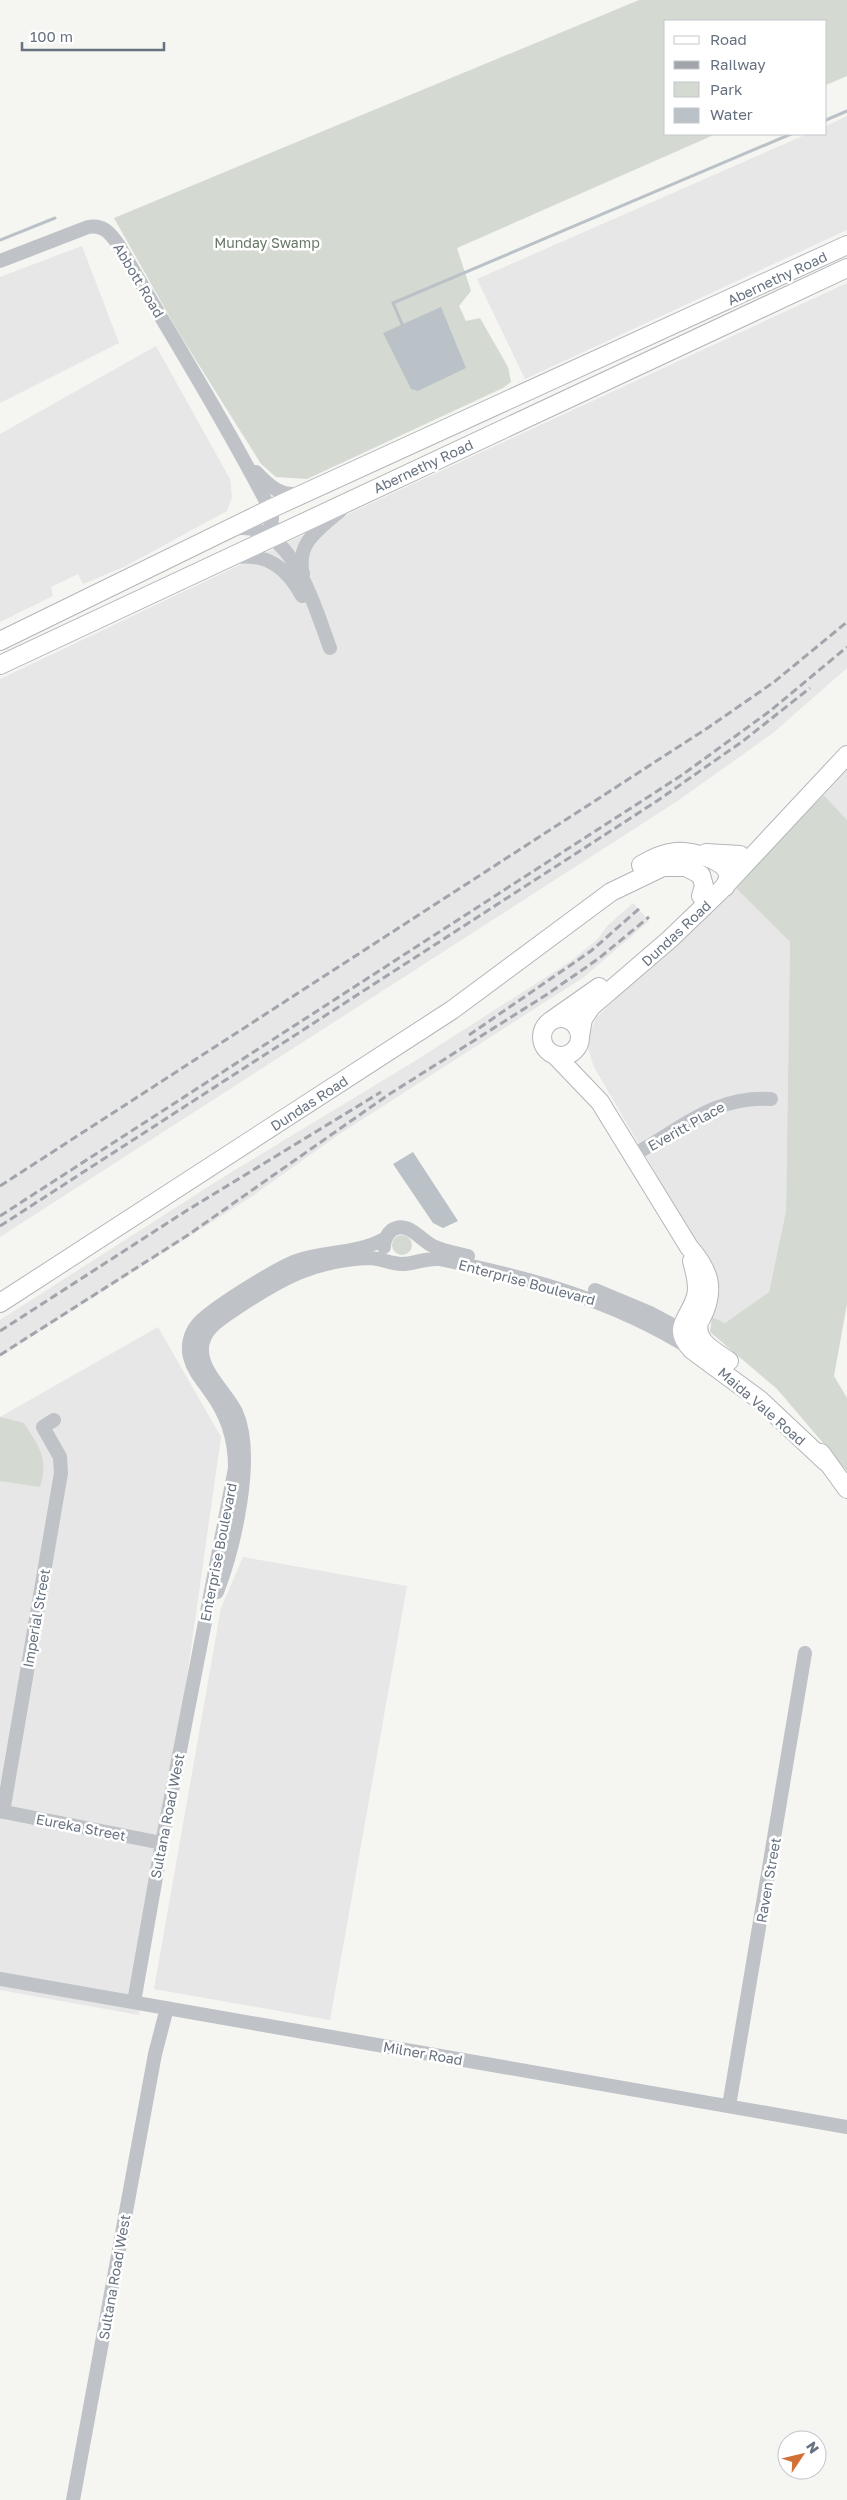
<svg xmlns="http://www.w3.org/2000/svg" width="847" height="2500" font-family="'Golos Text',sans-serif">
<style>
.built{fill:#e6e7e6}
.green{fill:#d4dad2}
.water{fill:#bac2c8}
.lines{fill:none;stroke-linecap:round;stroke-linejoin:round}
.stream{stroke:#bac2c8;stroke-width:3}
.major-casing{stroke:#b3b6ba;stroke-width:20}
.minor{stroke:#bfc2c6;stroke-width:14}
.major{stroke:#fff;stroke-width:18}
.rail{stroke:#a1a5ab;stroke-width:3;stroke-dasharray:8 4;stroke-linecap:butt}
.labels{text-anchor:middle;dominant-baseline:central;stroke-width:5;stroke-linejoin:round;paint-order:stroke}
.park-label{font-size:14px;fill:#677866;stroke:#fff}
.street-label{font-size:14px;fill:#677280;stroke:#fff}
</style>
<rect width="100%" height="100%" fill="#f5f5f2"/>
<path class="built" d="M847 116V230L525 379 477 279 807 134H826V126Z
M82 246 119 343 0 403V277Z
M847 283V668L773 733 676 802 0 1237V679L309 532Z
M156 346 230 479 232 497 227 511 126 566 83 584 78 574 51 587 53 596 0 622V434Z
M847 770V820L824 795Z
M732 884 790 942 786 1211 769 1292 725 1323 712 1317 720 1289 713 1272 594 1067 586 1042 596 1018Z
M633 903 649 921 584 977 338 1135 251 1197 0 1357V1320L225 1176 415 1061 571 961 598 939 607 926Z
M158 1327 221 1437 139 2015 0 1990V1417Z
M243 1557 407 1586 330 2020 154 1989 221 1608Z"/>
<path class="green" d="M639 0H847V76L826 85V21H666V134H716L457 248 471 291 459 306 466 321 480 318 508 367 511 382 503 388 307 479 276 477 261 464 177 330 114 218Z
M824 795 847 820V1304L834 1376 847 1398V1471L777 1389 710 1332 712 1317 725 1323 769 1292 786 1211 790 942 732 884Z
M392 1245a10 10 0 1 1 20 0a10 10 0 1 1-20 0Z
M0 1417 24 1423C39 1447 49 1458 40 1487L0 1481Z"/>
<path class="water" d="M441 307 466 368 418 391 411 389 383 333Z
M413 1152 458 1221 443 1228 433 1223 393 1164Z"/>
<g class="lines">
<path class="stream" d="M826 120 847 111
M0 240 55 218
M402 324 393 303 791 134"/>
<defs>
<path id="major" d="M0 641 270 509 847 245
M0 665 847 268
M706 853 740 855
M641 865C666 850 682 848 709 858 718 862 725 865 729 875L725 887
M542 1037a19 19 0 1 1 38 0a19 19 0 1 1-38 0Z
M552 1020 599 987
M580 1036 583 1019 591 1007 670 939 720 891 847 755
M556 1056 600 1102 689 1247C710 1271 716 1290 701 1319
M692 1261C695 1272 699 1285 696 1296 690 1319 670 1327 692 1350L760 1400 826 1462
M0 1303 452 1010 611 892 663 867H686L701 875 704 886 701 896
M699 1322C694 1342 715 1351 729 1361
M821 1453 847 1489"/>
</defs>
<use href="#major" class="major-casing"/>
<path class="minor" d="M0 261 88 227C103 224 110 233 118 244 169 332 223 418 270 509 276 522 268 534 257 543
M256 472C269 486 282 498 302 493
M234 529C291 518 315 608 330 648
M234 557C268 553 287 568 302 596
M303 574C295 543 320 528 341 510
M633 1155C682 1129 712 1096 771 1099
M384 1247C384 1240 386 1235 392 1230 408 1220 420 1240 433 1246 444 1251 456 1253 468 1256
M595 1290 650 1313 691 1335
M217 1592C234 1548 256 1456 236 1412 227 1393 201 1372 202 1349 202 1329 222 1318 237 1308 281 1279 314 1260 369 1258 380 1258 391 1264 402 1264 414 1264 424 1258 439 1259 528 1277 613 1300 691 1349
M0 1811 162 1843
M3 1812 61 1473 60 1457 43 1427 54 1420
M0 1979 847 2127
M134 2002 162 1843 235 1468C235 1438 227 1414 209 1390 202 1380 193 1370 190 1357 187 1346 190 1334 197 1325 210 1309 276 1269 296 1261 325 1251 357 1254 384 1239
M729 2106 805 1653
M73 2500 155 2054 167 2008"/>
<use href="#major" class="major"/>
<path class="rail" d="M469 1035 591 951 641 907
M0 1186 709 727 774 682 847 622
M0 1216 682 775 770 711 847 647
M0 1226 657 801 743 741 810 688
M0 1331 186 1211 381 1092
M0 1355 188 1235 388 1095 546 995 598 959 649 917"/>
</g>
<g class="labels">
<g class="park-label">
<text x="267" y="242">Munday Swamp</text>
</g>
<g class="street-label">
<text transform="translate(777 278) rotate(-25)">Abernethy Road</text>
<text transform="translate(139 280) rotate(59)">Abbott Road</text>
<text transform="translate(423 466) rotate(-25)">Abernethy Road</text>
<text transform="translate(676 933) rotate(-43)">Dundas Road</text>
<text transform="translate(309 1103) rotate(-33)">Dundas Road</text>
<text transform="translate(686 1126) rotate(-29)">Everitt Place</text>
<text transform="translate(527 1282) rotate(15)">Enterprise Boulevard</text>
<text transform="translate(762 1406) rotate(41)">Maida Vale Road</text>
<text transform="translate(218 1552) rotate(-79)">Enterprise Boulevard</text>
<text transform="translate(36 1618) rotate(-80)">Imperial Street</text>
<text transform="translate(167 1816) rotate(-79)">Sultana Road West</text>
<text transform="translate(81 1827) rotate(11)">Eureka Street</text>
<text transform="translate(768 1880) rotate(-80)">Raven Street</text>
<text transform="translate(423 2053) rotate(10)">Milner Road</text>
<text transform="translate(114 2277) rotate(-80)">Sultana Road West</text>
</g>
</g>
<rect x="664" y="20" width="162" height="115" fill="#ffffff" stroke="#c2c7cc"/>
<rect x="674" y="36" width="25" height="8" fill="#ffffff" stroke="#c2c7cc"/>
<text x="710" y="45" font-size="15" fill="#677280">Road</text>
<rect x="674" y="61" width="25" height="8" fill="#a1a5ab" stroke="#c2c7cc"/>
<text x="710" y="70" font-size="15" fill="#677280">Railway</text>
<rect x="674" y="82" width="25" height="15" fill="#d4dad2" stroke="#c2c7cc"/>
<text x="710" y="95" font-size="15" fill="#677280">Park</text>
<rect x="674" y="108" width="25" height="15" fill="#bac2c8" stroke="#c2c7cc"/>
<text x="710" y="120" font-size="15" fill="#677280">Water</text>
<g transform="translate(802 2455) rotate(55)"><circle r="24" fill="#ffffff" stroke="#c2c7cc"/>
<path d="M0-4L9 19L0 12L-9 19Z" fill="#d27036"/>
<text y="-8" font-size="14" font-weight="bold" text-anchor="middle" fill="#677280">N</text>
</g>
<path d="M22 42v8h142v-8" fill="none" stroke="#677280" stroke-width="2.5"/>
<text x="30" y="42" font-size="15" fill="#677280" stroke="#ffffff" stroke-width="4" paint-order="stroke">100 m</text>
</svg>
